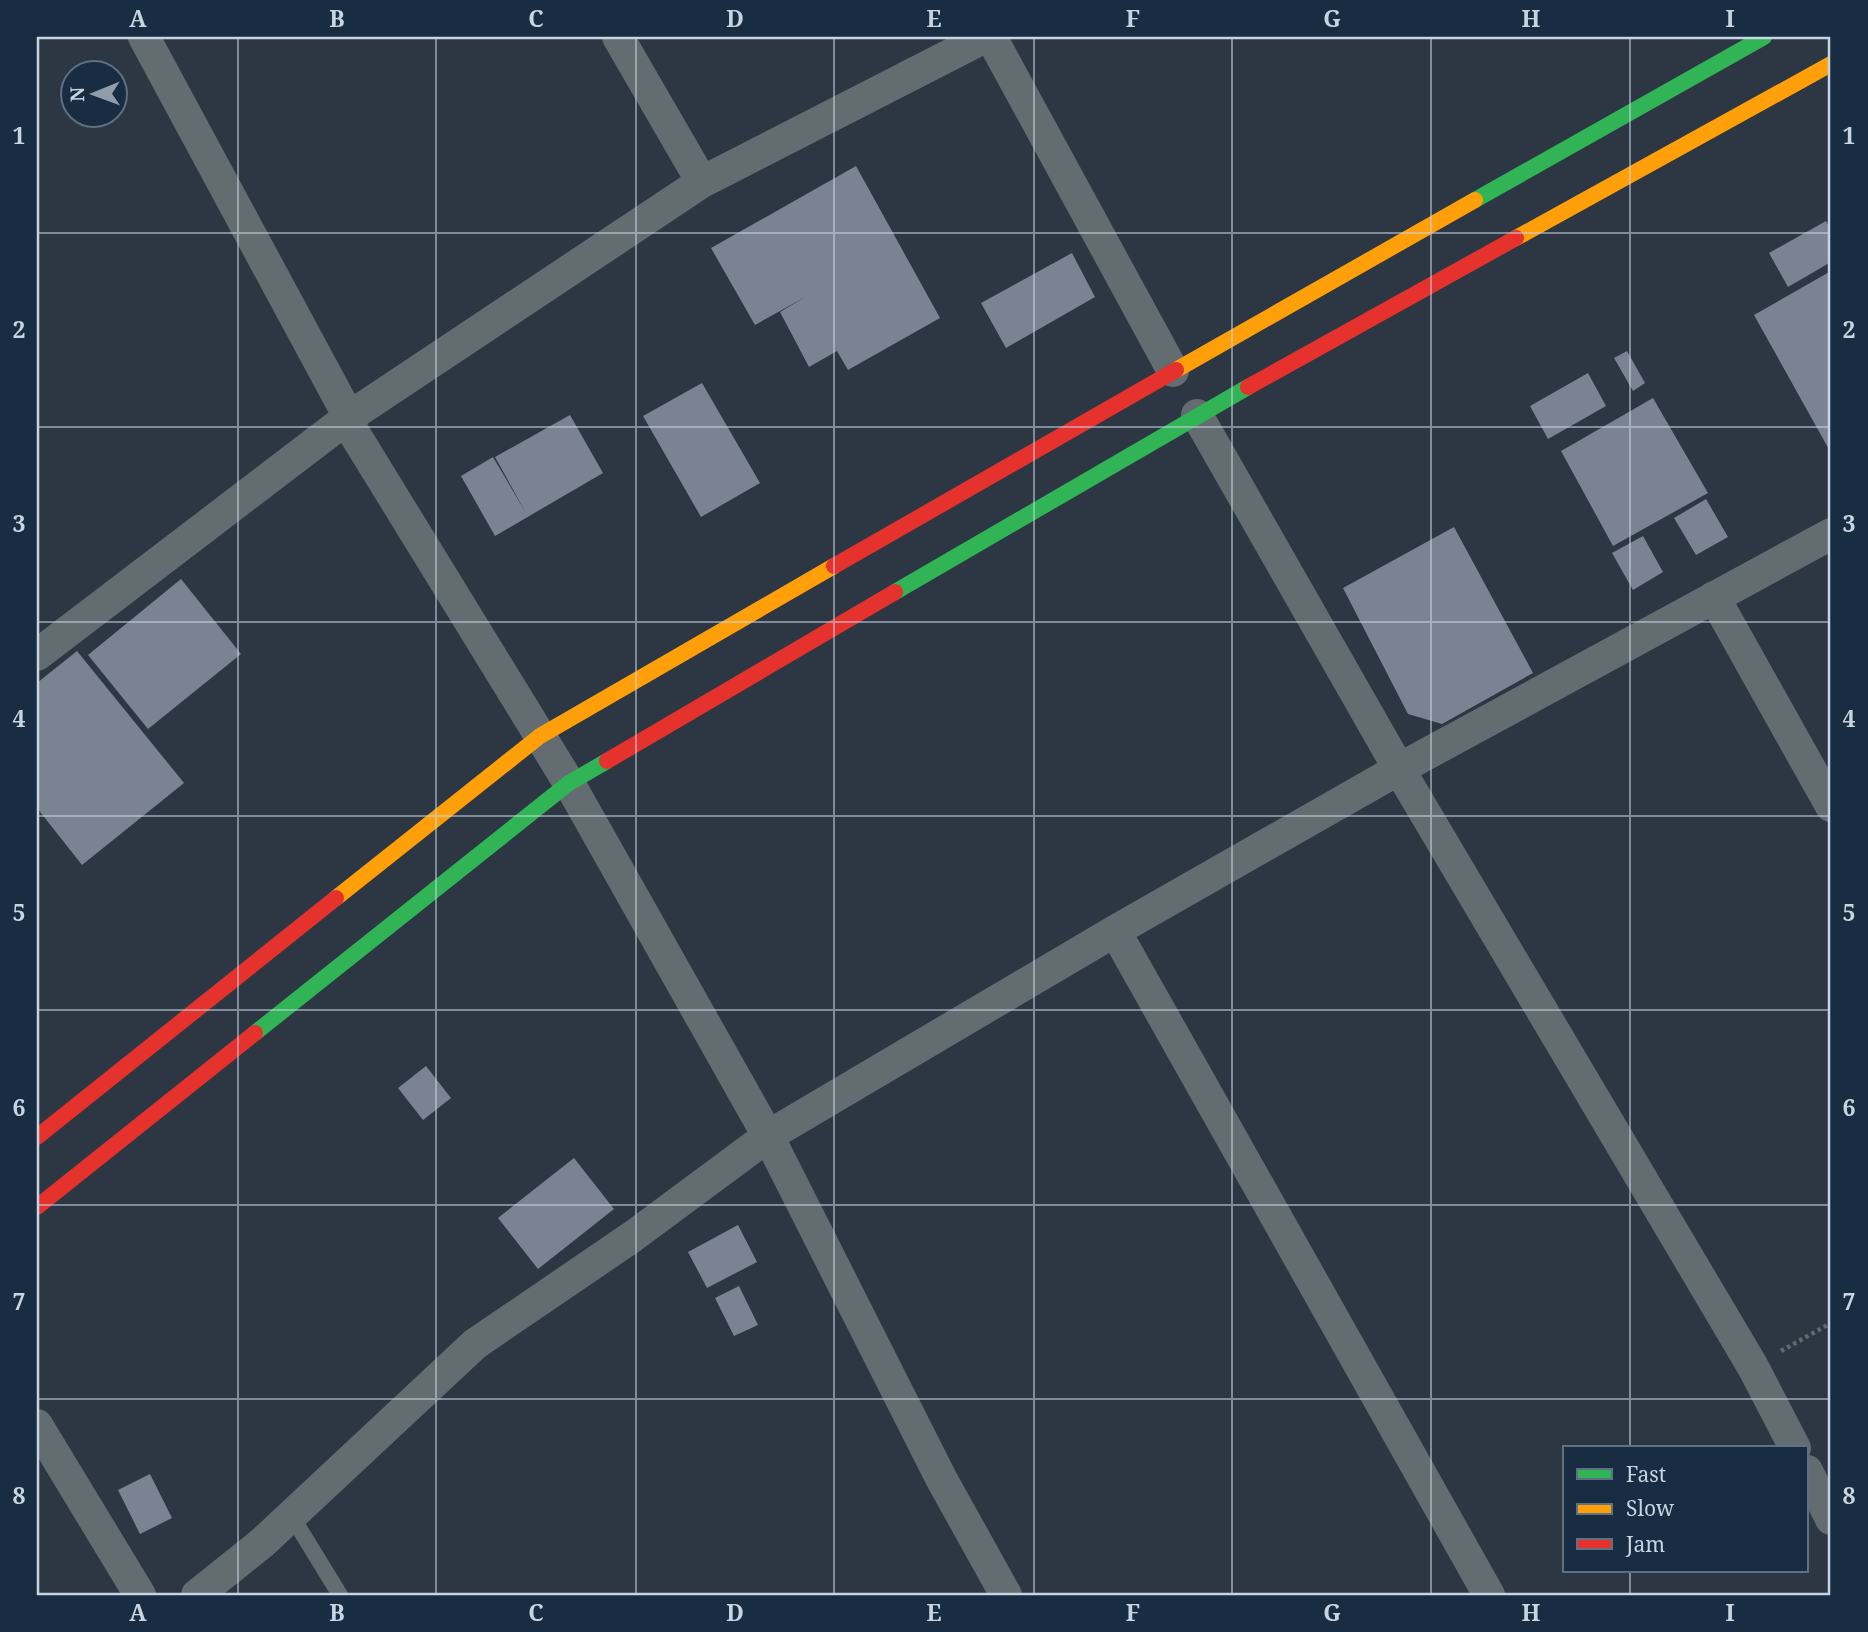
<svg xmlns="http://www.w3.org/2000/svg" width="1868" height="1632" font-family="'Noto Serif',serif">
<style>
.building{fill:#7b8392}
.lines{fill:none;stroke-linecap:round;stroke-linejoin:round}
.path{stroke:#61696f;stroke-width:4.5;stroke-dasharray:3.5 3.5;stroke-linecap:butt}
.lane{stroke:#626c71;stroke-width:16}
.street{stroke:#626c71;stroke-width:32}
.fast{stroke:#30b455;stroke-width:16}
.slow{stroke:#ff9f0a;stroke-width:16}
.jam{stroke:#e5322d;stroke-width:16}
.grid{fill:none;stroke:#c7d4e1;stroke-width:2;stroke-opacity:0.55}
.neatline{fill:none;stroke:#c7d4e1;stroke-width:2.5}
.grid-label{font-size:23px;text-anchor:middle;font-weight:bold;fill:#c7d4e1}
</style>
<rect width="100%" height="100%" fill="#2c3743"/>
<path class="building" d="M856 166 940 318 848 370 837 351 809 367 780 312 807 296 755 325 711 248Z
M1826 221 1831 230V262L1788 287 1769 253Z
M1072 253 1095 297 1006 348 981 303Z
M1831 271V453L1754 315Z
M1627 351 1645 383 1633 391 1614 358Z
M1588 373 1606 406 1548 439 1530 406Z
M702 383 760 483 701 517 643 416Z
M1653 398 1708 493 1613 546 1561 451Z
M570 415 603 473 495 536 461 476 493 457 526 513 495 457Z
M1706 499 1728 537 1696 555 1674 518Z
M1454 527 1533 673 1442 724 1408 714 1343 588Z
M1643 536 1663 572 1633 590 1612 553Z
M181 579 241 654 148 729 88 655Z
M77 651 184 783 82 865 37 808V683Z
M426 1066 451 1098 423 1120 398 1088Z
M574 1158 614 1209 538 1269 498 1218Z
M738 1225 757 1262 707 1288 688 1252Z
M739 1286 758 1325 734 1336 715 1298Z
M150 1474 172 1518 140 1534 118 1490Z"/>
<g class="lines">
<path class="path" d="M1781 1351 1831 1323"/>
<path class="lane" d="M291 1515 340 1595"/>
<path class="street" d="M144 37 349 417 346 420 569 783 768 1136 942 1480 1006 1595
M618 37 702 182
M991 37 1173 371
M1197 415 1399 769 1753 1367 1795 1448
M1714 597 1831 806
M37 655 349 417 702 182 985 37
M1115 931 1489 1595
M37 1425 140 1595
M1807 1471 1831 1519
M197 1595 262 1543 475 1344 632 1237 768 1136 1115 931 1399 769 1831 534"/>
<path class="fast" d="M1475 200 1764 37
M895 592 1248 387
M255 1033 569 783 607 761"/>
<path class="slow" d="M1516 238 1831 64
M1176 370 1475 200
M336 898 540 736 834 566"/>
<path class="jam" d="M1248 387 1516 238
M834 566 1176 370
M607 761 895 592
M37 1137 336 898
M37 1207 255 1033"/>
</g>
<path class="grid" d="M238 37V1595M436 37V1595M636 37V1595M834 37V1595M1034 37V1595M1232 37V1595M1431 37V1595M1630 37V1448M37 233H1831M37 427H1831M37 622H1831M37 816H1831M37 1010H1831M37 1205H1831M37 1399H1831M1630 1571V1595"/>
<rect width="1868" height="1632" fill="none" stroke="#192d42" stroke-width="77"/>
<rect x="1563" y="1446" width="245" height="126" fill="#192d42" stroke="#5f7082" stroke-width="2"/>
<rect x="1577" y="1469" width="35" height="10" fill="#30b455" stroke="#5f7082" stroke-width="2"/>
<text x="1626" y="1482" font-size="21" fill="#c7d4e1">Fast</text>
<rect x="1577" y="1504" width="35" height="10" fill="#ff9f0a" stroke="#5f7082" stroke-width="2"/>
<text x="1626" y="1516" font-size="21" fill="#c7d4e1">Slow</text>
<rect x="1577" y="1539" width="35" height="10" fill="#e5322d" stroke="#5f7082" stroke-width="2"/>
<text x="1626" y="1552" font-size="21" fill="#c7d4e1">Jam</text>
<g transform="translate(94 94) rotate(269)"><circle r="33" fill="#192d42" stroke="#5f7082" stroke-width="2"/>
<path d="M0-5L12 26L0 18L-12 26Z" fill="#919daa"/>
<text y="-10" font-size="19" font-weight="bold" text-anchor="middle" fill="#c7d4e1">N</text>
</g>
<rect x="38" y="38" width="1791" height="1556" class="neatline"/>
<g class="grid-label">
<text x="138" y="27">A</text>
<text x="337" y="27">B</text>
<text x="536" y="27">C</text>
<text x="735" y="27">D</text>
<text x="934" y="27">E</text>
<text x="1133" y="27">F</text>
<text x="1332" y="27">G</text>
<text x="1531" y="27">H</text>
<text x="1730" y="27">I</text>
<text x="19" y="144">1</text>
<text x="1849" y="144">1</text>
<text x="19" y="338">2</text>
<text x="1849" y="338">2</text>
<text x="19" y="532">3</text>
<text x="1849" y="532">3</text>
<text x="19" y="727">4</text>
<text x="1849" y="727">4</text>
<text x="19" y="921">5</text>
<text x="1849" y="921">5</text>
<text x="19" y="1116">6</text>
<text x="1849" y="1116">6</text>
<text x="19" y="1310">7</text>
<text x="1849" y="1310">7</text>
<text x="19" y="1504">8</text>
<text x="1849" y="1504">8</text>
<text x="138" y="1621">A</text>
<text x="337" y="1621">B</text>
<text x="536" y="1621">C</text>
<text x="735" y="1621">D</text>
<text x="934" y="1621">E</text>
<text x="1133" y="1621">F</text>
<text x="1332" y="1621">G</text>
<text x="1531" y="1621">H</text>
<text x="1730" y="1621">I</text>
</g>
</svg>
